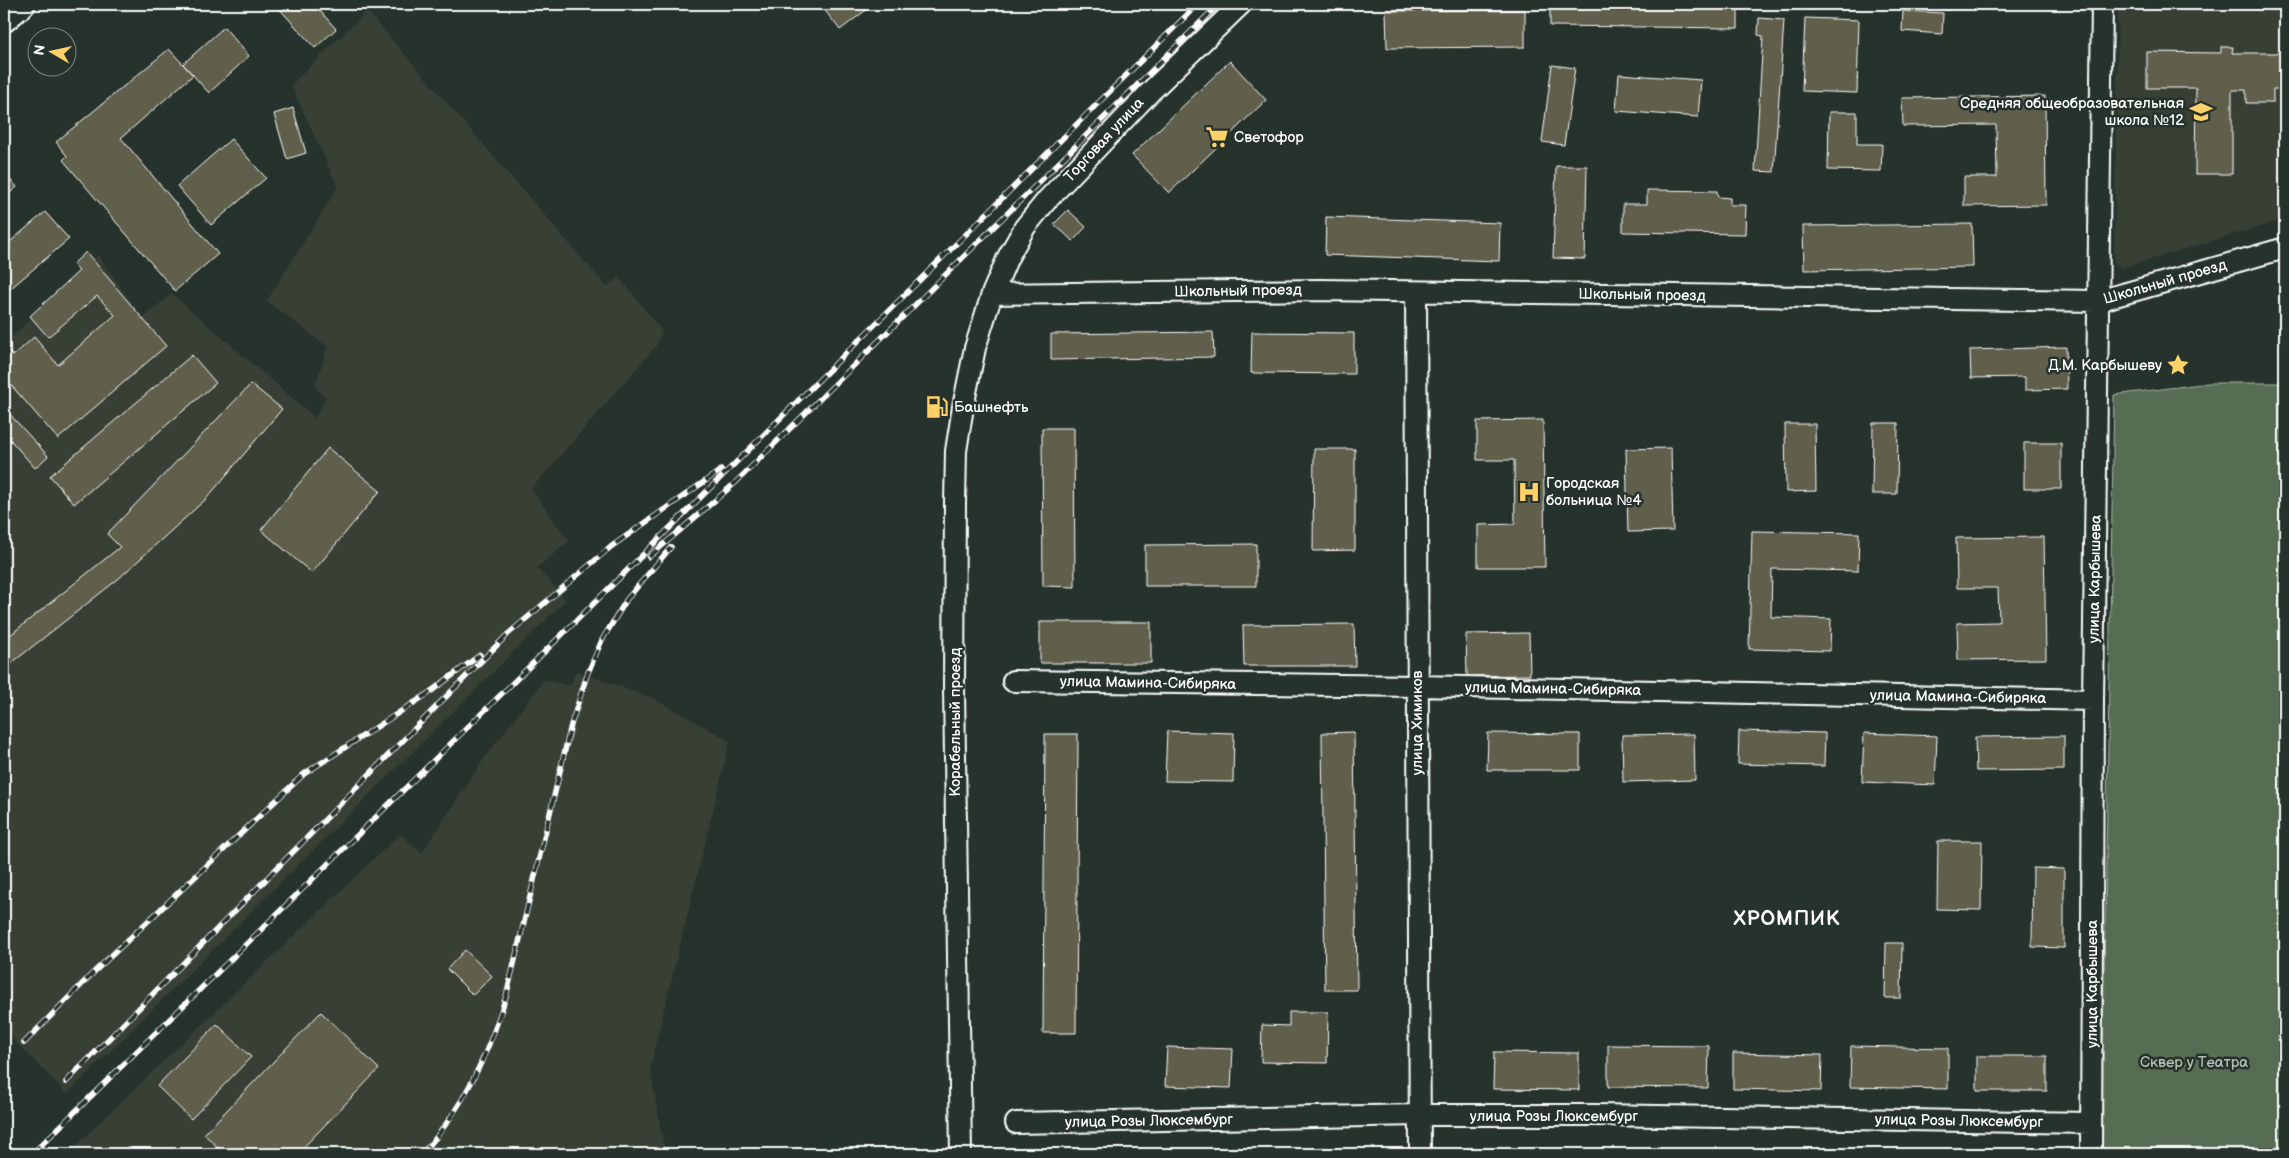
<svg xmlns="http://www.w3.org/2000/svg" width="2289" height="1158" font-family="'Balsamiq Sans',sans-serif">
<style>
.built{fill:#384036}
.green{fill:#576d52;stroke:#abb6a8}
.building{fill:#615e4b;stroke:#fff}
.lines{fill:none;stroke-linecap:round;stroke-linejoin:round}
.minor-casing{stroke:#fff;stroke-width:24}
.major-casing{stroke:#fff;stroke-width:29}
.minor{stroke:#26332d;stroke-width:20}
.major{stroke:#26332d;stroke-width:25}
.rail-casing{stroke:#fff;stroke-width:5.5}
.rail{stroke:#26332d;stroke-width:4;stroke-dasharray:11;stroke-linecap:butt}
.labels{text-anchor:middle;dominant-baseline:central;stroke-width:5;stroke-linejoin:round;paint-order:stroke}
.poi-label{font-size:15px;fill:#fff;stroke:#26332d;text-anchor:start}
.street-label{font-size:15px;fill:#fff;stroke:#26332d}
.park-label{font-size:15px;fill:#b3bdb1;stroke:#26332d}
.district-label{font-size:20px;font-weight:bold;letter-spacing:1px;fill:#fff;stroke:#26332d}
</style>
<rect width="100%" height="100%" fill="#26332d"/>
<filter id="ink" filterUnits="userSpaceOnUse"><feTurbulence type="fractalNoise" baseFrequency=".02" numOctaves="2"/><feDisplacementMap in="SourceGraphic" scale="10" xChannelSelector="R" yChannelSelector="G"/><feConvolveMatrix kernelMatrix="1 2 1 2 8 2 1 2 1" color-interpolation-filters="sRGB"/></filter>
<g filter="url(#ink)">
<path class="built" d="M2118 4H2285V219L2122 268 2114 263Z
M367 11 607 287 619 277 662 331 656 346 531 489 569 541 537 568 566 600 67 1094 4 1030V344L98 255 142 318 172 294 315 418 326 398 315 386 328 347 267 301 338 187 291 85Z
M576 671 654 699 730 741 650 1067 665 1154H67L400 834 422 853 486 756 544 680 570 686Z"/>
<path class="green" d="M2208 383H2285V1154H2101L2114 395Z"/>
<path class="building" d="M275 4H314L336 29 315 48Z
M820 4H868L870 7 840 30Z
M1550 4H1738V28L1550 26Z
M1912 4H1950L1949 10 1912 6Z
M1525 10V47L1387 48 1386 11Z
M1903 11 1943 13 1942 34 1902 31Z
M1759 18 1784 20 1774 172 1755 171 1763 36 1758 35Z
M1805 18 1859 20 1857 93 1802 91Z
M224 27 249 56 209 93 183 64Z
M2221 47H2233L2232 53H2285V89H2273V103H2246V90H2232V174H2195L2196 88H2147V52L2221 53Z
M169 49 193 75 121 138 218 254 175 291 63 160 67 156 56 142Z
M1230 61 1266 100 1169 193 1132 155Z
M1552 65 1575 68 1564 145 1542 142Z
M1619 74 1701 80 1698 117 1616 111Z
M2045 96 2046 205 1964 206V177H1997L1996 125 1903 126 1902 98Z
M293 108 306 153 287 159 274 114Z
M1829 112H1857V144H1882L1881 171 1828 170Z
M231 139 266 178 211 225 177 186Z
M1556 166H1587L1585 259 1553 258Z
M4 173 17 187 4 198Z
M1647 190 1717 191 1718 197 1730 198V205H1746L1745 234 1623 232V204H1647Z
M1068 210 1086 227 1073 241 1054 224Z
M45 212 69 239 4 294V247Z
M1326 217 1500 223 1499 261 1325 255Z
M1972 224 1973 267 1804 270 1803 226Z
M86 252 166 346 58 439 4 377V346L13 356 34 337 58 365 115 315 97 296 48 337 30 316 79 271 73 264Z
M1213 332 1214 357 1051 360V334Z
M1252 332 1354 333V374L1251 373Z
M2066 347 2067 389 2025 390V377L1971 378 1970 350Z
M192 355 216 383 74 504 50 476Z
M251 384 282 409 207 498 117 580 4 669V640L120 547 107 534Z
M4 408 48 456 35 468 4 433Z
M1543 420 1545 567H1478V525L1515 524 1514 460H1477V421Z
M1873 423H1898L1897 494H1872Z
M1785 424H1815L1816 491 1786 492Z
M1042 428H1074L1075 587 1043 586Z
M2024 443H2061V489H2024Z
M328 448 380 491 312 573 261 530Z
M1671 448 1673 531 1628 532 1626 449Z
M1314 449H1355V550L1313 551Z
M1752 531 1859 533 1858 571 1772 569 1771 617 1831 619 1830 651 1749 649Z
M2044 537 2046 659 1958 660 1957 623 1999 622 1998 588H1957L1956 538Z
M1256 544V586H1145V545Z
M1040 622H1151V663H1040Z
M1354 624 1355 666H1244L1243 625Z
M1529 633 1530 675 1467 676 1466 634Z
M1167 731 1234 733 1233 782 1165 781Z
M1739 731 1825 733 1824 766 1738 764Z
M1354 732 1357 990H1325L1322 733Z
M1488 733 1580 734V770H1487Z
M1864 733 1937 736 1935 785 1862 782Z
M1045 734H1078L1076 1033H1043Z
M1694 734 1695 780 1623 782 1622 735Z
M2064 736V770L1976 771 1975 737Z
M1938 841H1982L1981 910 1937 909Z
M2033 868 2064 869V948L2032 947Z
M1886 943H1902L1901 998H1885Z
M465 950 492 976 473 995 447 969Z
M321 1012 379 1069 297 1154H225L204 1134Z
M1289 1012H1328L1327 1063 1261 1062 1262 1025 1289 1026Z
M217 1024 251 1057 191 1119 157 1086Z
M1608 1045 1709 1046 1708 1088 1608 1087Z
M1851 1046 1948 1048V1089L1850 1087Z
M1167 1047 1233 1049 1231 1088 1165 1086Z
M1494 1052 1579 1053V1090L1493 1089Z
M1733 1053 1822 1055 1821 1091 1733 1089Z
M1977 1056H2047V1091H1977Z"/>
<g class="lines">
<defs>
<path id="minor" d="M1416 292 1420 1154
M992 294 1320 290 2098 301 2285 248
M1013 681 1417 686 2093 700
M1016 1123 1420 1115H1595L2091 1123
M961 1154 954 689 955 503 956 451 963 407 975 348 992 294 1008 257 1025 227 1047 200 1151 91 1241 4
M2091 1154 2093 700 2102 4"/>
<path id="major" d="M4 19 22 4"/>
</defs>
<use href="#minor" class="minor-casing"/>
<use href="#major" class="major-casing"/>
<use href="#minor" class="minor"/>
<use href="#major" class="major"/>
<defs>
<path id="rail" d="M649 557 734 484 1219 4
M24 1043 94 972 304 774 426 695 480 655
M66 1082 508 634 612 546 721 470
M32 1154 579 618 1198 4
M422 1154C464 1108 489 1052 507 993L571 725 587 675 602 640 627 599 671 547"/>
</defs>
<use href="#rail" class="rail-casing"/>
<use href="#rail" class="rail"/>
</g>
</g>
<defs>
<symbol id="school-bare" viewBox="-9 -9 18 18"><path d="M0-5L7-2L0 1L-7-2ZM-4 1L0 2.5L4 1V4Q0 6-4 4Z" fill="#ffd166" stroke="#26332d" stroke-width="2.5" paint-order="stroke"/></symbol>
<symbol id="supermarket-bare" viewBox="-9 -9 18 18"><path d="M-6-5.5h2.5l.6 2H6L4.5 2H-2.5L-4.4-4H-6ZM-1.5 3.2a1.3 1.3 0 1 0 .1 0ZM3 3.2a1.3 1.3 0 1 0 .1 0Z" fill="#ffd166" stroke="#26332d" stroke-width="2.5" paint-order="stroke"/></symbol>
<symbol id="sight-bare" viewBox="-9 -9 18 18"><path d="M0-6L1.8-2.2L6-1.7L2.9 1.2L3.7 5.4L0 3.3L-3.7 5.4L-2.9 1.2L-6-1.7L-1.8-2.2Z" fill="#ffd166" stroke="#26332d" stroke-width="2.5" paint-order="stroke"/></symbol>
<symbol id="fuel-bare" viewBox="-9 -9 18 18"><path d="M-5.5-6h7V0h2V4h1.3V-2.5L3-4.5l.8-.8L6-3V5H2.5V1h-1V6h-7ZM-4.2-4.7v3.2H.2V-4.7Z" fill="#ffd166" stroke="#26332d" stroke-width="2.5" paint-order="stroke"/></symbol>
<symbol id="hospital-bare" viewBox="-9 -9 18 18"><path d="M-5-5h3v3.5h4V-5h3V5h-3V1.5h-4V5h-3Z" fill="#ffd166" stroke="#26332d" stroke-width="2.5" paint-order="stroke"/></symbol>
</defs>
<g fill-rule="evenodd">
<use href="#school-bare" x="2185" y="96" width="32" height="32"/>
<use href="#supermarket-bare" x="1201" y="121" width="32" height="32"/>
<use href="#sight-bare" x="2162" y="349" width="32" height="32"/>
<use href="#fuel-bare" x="921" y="391" width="32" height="32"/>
<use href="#hospital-bare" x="1513" y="476" width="32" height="32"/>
</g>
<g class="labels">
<g class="poi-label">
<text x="2184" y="103" text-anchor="end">Средняя общеобразовательная<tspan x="2184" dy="17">школа №12</tspan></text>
<text x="1234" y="137">Светофор</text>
<text x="2162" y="365" text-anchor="end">Д.М. Карбышеву</text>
<text x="954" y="407">Башнефть</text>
<text x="1546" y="483">Городская<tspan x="1546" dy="17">больница №4</tspan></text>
</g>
<g class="street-label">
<text transform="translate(1104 140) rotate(-47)">Торговая улица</text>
<text transform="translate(2165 282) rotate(-16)">Школьный проезд</text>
<text transform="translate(1238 291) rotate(-1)">Школьный проезд</text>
<text transform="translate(1642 295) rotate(1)">Школьный проезд</text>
<text transform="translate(2095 579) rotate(-89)">улица Карбышева</text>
<text transform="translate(1148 683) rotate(1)">улица Мамина-Сибиряка</text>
<text transform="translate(1553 689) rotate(1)">улица Мамина-Сибиряка</text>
<text transform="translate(1958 697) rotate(1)">улица Мамина-Сибиряка</text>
<text transform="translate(955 722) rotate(-90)">Корабельный проезд</text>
<text transform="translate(1417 723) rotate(-90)">улица Химиков</text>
<text transform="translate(2092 984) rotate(-90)">улица Карбышева</text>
<text x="1554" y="1116">улица Розы Люксембург</text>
<text transform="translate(1149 1121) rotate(-1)">улица Розы Люксембург</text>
<text transform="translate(1959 1121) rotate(1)">улица Розы Люксембург</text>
</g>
<g class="park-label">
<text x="2194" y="1062">Сквер у Театра</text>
</g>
<g class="district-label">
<text x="1787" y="919">ХРОМПИК</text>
</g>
</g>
<rect width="2289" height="1158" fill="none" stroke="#26332d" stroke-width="20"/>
<rect x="10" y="10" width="2269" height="1138" fill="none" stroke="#fff" stroke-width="2" filter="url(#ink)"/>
<g transform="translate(52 52) rotate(279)"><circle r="24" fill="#26332d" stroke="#7d8581"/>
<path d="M0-4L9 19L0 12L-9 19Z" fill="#ffd166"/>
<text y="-8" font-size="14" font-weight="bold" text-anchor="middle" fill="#ffffff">N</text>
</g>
</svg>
